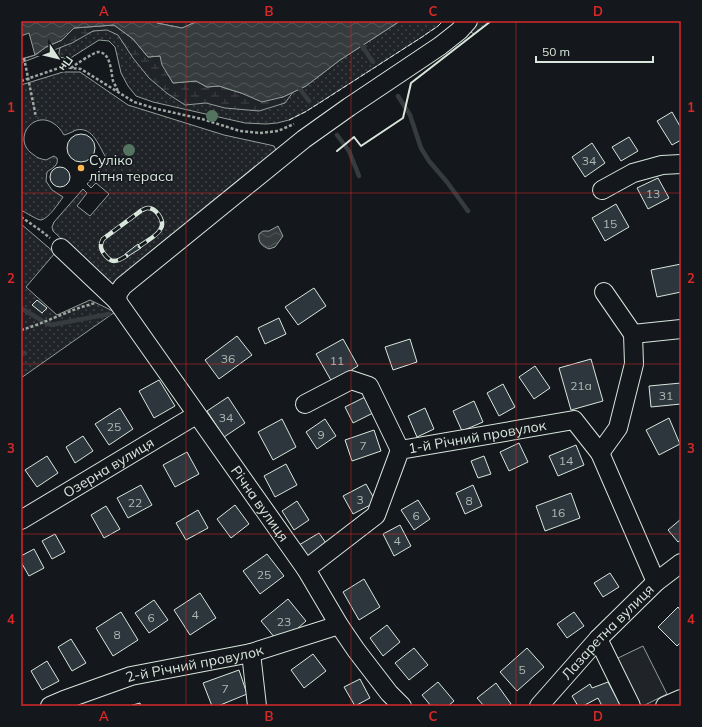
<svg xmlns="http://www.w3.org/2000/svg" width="702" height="727" font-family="Mulish,sans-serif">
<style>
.grass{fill:url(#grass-dots);stroke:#939e99}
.wetland{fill:url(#wetland-marsh);stroke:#939e99}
.park{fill:#202428;stroke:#939e99}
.water{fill:url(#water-waves);stroke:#939e99}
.pier{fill:#14181c;stroke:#939e99}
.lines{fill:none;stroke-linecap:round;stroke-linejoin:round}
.stream{stroke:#363b3e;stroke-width:4.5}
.building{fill:#2c363c;stroke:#d8e6dc}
.minor-casing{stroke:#d8e6dc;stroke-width:20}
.path{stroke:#9da8a2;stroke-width:2.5;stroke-dasharray:3 2;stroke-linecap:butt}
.minor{stroke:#14181c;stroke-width:18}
.rail-casing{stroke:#d8e6dc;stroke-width:4.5}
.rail{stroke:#14181c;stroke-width:3;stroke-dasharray:9;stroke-linecap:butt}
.fence{stroke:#d8e6dc;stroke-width:1;stroke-dasharray:5 2;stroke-linecap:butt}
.wall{stroke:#d8e6dc;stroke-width:2}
.tree{fill:#55745f}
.grid{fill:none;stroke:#d62828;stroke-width:1;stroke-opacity:0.55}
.poi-dot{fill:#ffb74d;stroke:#14181c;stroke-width:1.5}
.labels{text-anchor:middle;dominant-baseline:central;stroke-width:3;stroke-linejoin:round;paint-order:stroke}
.number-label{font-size:12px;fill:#adbab4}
.poi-label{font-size:14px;fill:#d8e6dc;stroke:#14181c;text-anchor:start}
.street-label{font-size:14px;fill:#d8e6dc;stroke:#14181c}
.neatline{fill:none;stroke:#d62828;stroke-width:1.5}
.grid-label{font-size:13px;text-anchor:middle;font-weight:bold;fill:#d62828}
</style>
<defs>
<pattern id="grass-dots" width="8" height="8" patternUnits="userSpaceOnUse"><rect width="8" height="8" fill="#202428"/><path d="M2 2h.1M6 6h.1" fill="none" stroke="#404447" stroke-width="1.8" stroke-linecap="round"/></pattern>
<pattern id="wetland-marsh" width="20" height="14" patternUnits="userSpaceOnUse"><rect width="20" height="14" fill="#202428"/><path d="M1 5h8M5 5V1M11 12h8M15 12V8" fill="none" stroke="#404447"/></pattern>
<pattern id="water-waves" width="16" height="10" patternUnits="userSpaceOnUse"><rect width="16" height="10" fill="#363b3e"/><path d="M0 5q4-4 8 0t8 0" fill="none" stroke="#525759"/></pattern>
</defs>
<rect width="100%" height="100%" fill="#14181c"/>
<path class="grass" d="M400 21H443L438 26 422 37 305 112 289 120 277 123 266 124 245 123 153 102 136 96 128 86 121 73 115 47 109 41 99 40 69 59 59 57V52L62 40 114 25 133 39 148 57 173 83 196 81 219 86 241 93 283 97 306 86 340 60Z
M452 21H491L474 34Z
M63 72H80L128 105 224 135 270 145 274 146 276 150 114 289 53 231 52 227 54 222 83 189 87 193 77 206 90 216 109 194 96 183 91 188 87 184 106 162 107 159C99 148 94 126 76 130 72 132 68 134 64 135 61 130 58 126 53 123 32 110 11 141 34 155 37 158 41 159 46 160L54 156 57 158C59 166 52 168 47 172L46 181 52 190 63 197C59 203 48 219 41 220 37 220 25 212 21 210V85Z
M21 224 55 253 26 287 57 315 90 300 115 312 21 378Z"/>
<path class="wetland" d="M114 25 133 39 148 57 160 56 173 83 196 81 207 87 219 86 241 93 283 97 293 92 285 103 259 111 225 108 206 103 185 105 168 94 149 78 133 58 118 35 107 30 93 31 72 43 21 63V59L35 55 46 47 62 40 74 28Z"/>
<path class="park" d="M155 21H198L182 28 157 23Z
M643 646 667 694 643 706H639L616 659Z"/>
<path class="water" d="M21 21H155L157 23 182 28 198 21H400L340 60 306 86 283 97 262 102 241 93 219 86 207 87 196 81 173 83 162 65 160 56 148 57 133 39 114 25 74 28 62 40 46 47 35 55 21 59Z
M278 226 283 236 275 247 269 249C262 246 258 243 259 234L263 231H269Z"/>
<path class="pier" d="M29 33 35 55 21 59V36Z"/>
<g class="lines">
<path class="stream" d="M362 46 373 62
M300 89 309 101
M398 96 410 115 421 148 429 161 447 182 468 211
M337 135 349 151 359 176
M21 308 44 322 51 325 109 314
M21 354 25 353"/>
</g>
<path class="building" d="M672 112 681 128V140L672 145 657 121Z
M67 148a14 14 0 1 1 28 0a14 14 0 1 1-28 0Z
M629 137 638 151 621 161 612 147Z
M592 143 605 163 585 177 572 157Z
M50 177a10 10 0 1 1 20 0a10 10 0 1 1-20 0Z
M658 178 669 198 648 209 637 188Z
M616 204 629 227 605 241 592 218Z
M138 244 141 248 127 257 125 254Z
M681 264V292L657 297 651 270Z
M314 288 326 306 298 325 285 307Z
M37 300 47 308 42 313 32 305Z
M279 318 286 334 265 344 258 328Z
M237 336 252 355 219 379 205 360Z
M343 339 358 366 332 382 316 354Z
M410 339 417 362 393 370 385 347Z
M591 359 603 401 571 410 559 368Z
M535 366 550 388 534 399 519 377Z
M159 380 175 406 154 418 139 391Z
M681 383V404L651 407 649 386Z
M503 384 515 407 499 416 487 393Z
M367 396 375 412 353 423 345 407Z
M228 397 245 423 224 437 207 411Z
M474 401 483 422 462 431 453 411Z
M120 408 133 429 109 445 95 424Z
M425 408 434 429 417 437 408 416Z
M669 418 680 444 659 455 646 430Z
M282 419 296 447 273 460 258 432Z
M325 419 336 436 317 449 306 432Z
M374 430 381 451 352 461 345 440Z
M83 436 93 451 75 463 66 447Z
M519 443 528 462 509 471 500 452Z
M576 445 584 465 558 476 549 456Z
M187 452 199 474 175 487 163 465Z
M47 456 58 473 37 487 25 470Z
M484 456 491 474 478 478 471 461Z
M286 464 297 485 275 497 264 476Z
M366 484 376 502 353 514 343 496Z
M141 485 152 505 128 518 117 498Z
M473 485 482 506 465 514 456 493Z
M571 493 580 518 545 531 536 506Z
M418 500 430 519 414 530 401 510Z
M297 501 309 520 294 530 282 511Z
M235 505 249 524 231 538 217 519Z
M106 506 120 529 104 538 91 515Z
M198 510 208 528 186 540 176 523Z
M681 519V540L678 542 668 530Z
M400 525 411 546 394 556 383 534Z
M319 533 328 546 308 559 299 545Z
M55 534 65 552 52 559 42 541Z
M34 549 44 568 29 576 21 562V556Z
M267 554 284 576 260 594 243 571Z
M610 573 619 587 603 597 594 583Z
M364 579 380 607 359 620 343 592Z
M200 593 216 618 190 635 174 610Z
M288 599 306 621 280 644 261 621Z
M154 600 168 620 149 633 135 613Z
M678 607 681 611V642L677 646 658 627Z
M121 612 138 640 113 656 96 628Z
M574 612 584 626 567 638 557 624Z
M387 625 400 642 383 656 370 638Z
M71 639 86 663 72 671 58 647Z
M414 648 428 665 409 680 395 663Z
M527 648 544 667 517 691 500 672Z
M313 654 326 671 304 688 291 670Z
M47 661 59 681 42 690 31 671Z
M239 670 247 694 218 706H212L203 683Z
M360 679 370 698 355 706 344 687Z
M438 682 454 701 448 706H431L422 695Z
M608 682 621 706H602L598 698 583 706H578L572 696 590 684 592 688Z
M496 683 511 704 508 706H484L477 698Z
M140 703 141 706H129Z"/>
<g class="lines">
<defs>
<g id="minor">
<path d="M602 190 633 173 662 165 681 164"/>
<path id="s1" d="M61 248 117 301 306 569 339 625 356 650 389 693 402 706"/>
<path d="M117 301 118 293 123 286 304 139 349 107 440 46 459 31 468 21"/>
<path d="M633 334 681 329"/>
<path d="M305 404 351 380 369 386 400 450"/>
<path d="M600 453 618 428 634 364 633 334 604 292"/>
<path id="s2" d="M21 520 196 415"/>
<path id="s3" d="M306 569 376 515 400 450 574 420 600 453 656 582"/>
<path d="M598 639 631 706"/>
<path d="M251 653 257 706"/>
<path id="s4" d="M50 706 64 700 131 676 251 653 339 625"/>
<path id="s5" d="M539 706 598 639 656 582 681 563"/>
<path d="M665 706 681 699"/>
</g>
</defs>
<use href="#minor" class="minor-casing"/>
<path class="path" d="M24 58 36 117
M71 68C76 64 93 53 98 52 111 52 111 72 113 81 115 85 117 88 118 92
M21 81 62 67 81 69 134 102 157 109 202 119 240 131 260 133 278 131 294 124
M21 217 40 230 50 238
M21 330C46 323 70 309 96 303"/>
<use href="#minor" class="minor"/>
<defs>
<path id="rail" d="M126 256C123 258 119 261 114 261 108 261 100 250 101 245 101 242 102 241 103 239L142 210C143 210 146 208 147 208 156 207 165 221 161 228 159 235 145 242 140 246"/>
</defs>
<use href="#rail" class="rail-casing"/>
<use href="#rail" class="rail"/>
<path class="fence" d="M289 120 305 112 318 104 422 37 438 26 443 21"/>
<path class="wall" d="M337 151 354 137 361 146 403 118 411 83 491 21"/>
</g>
<g class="tree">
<circle cx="212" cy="116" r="6"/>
<circle cx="129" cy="150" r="6"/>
</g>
<path class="grid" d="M186 21V706M351 21V706M516 21V706M21 193H681M21 364H681M21 534H681"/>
<circle class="poi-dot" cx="81" cy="168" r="4"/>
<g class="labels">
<g class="number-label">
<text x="589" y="160">34</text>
<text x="653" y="193">13</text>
<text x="610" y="223">15</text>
<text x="228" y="358">36</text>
<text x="337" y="360">11</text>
<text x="581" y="385">21а</text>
<text x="666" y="395">31</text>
<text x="226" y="417">34</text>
<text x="114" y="426">25</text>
<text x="321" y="434">9</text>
<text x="363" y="445">7</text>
<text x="566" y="460">14</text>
<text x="360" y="499">3</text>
<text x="469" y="500">8</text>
<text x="135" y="502">22</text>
<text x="558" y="512">16</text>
<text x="416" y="515">6</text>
<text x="397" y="540">4</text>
<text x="264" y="574">25</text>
<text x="195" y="614">4</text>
<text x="151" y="617">6</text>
<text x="284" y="621">23</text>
<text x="117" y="634">8</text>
<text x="522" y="669">5</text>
<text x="225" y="688">7</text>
</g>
<g class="poi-label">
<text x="89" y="160">Суліко<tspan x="89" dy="16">літня тераса</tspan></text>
</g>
<g class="street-label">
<text stroke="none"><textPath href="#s3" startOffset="236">1-й Річний провулок</textPath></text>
<text stroke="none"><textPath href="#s2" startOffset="102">Озерна вулиця</textPath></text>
<text stroke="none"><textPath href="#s1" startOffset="325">Річна вулиця</textPath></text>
<text stroke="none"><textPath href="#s5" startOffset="101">Лазаретна вулиця</textPath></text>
<text stroke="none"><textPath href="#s4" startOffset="151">2-й Річний провулок</textPath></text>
</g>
</g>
<rect width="702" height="727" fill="none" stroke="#14181c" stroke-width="44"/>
<g transform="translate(58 58) rotate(125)" stroke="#14181c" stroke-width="3" paint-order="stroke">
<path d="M0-3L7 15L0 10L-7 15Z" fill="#d8e6dc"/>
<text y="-6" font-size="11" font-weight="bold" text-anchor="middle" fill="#d8e6dc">Пн</text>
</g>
<path d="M536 56v6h117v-6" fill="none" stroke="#d8e6dc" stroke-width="2"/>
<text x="542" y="56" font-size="12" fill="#d8e6dc" stroke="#14181c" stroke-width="3" paint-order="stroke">50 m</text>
<rect x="22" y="22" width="658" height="683" class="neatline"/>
<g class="grid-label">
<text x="104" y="16">A</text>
<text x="269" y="16">B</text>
<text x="433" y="16">C</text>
<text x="598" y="16">D</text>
<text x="11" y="112">1</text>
<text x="691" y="112">1</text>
<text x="11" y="283">2</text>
<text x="691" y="283">2</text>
<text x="11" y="453">3</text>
<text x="691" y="453">3</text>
<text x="11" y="624">4</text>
<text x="691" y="624">4</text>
<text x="104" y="721">A</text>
<text x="269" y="721">B</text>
<text x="433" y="721">C</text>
<text x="598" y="721">D</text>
</g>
</svg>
